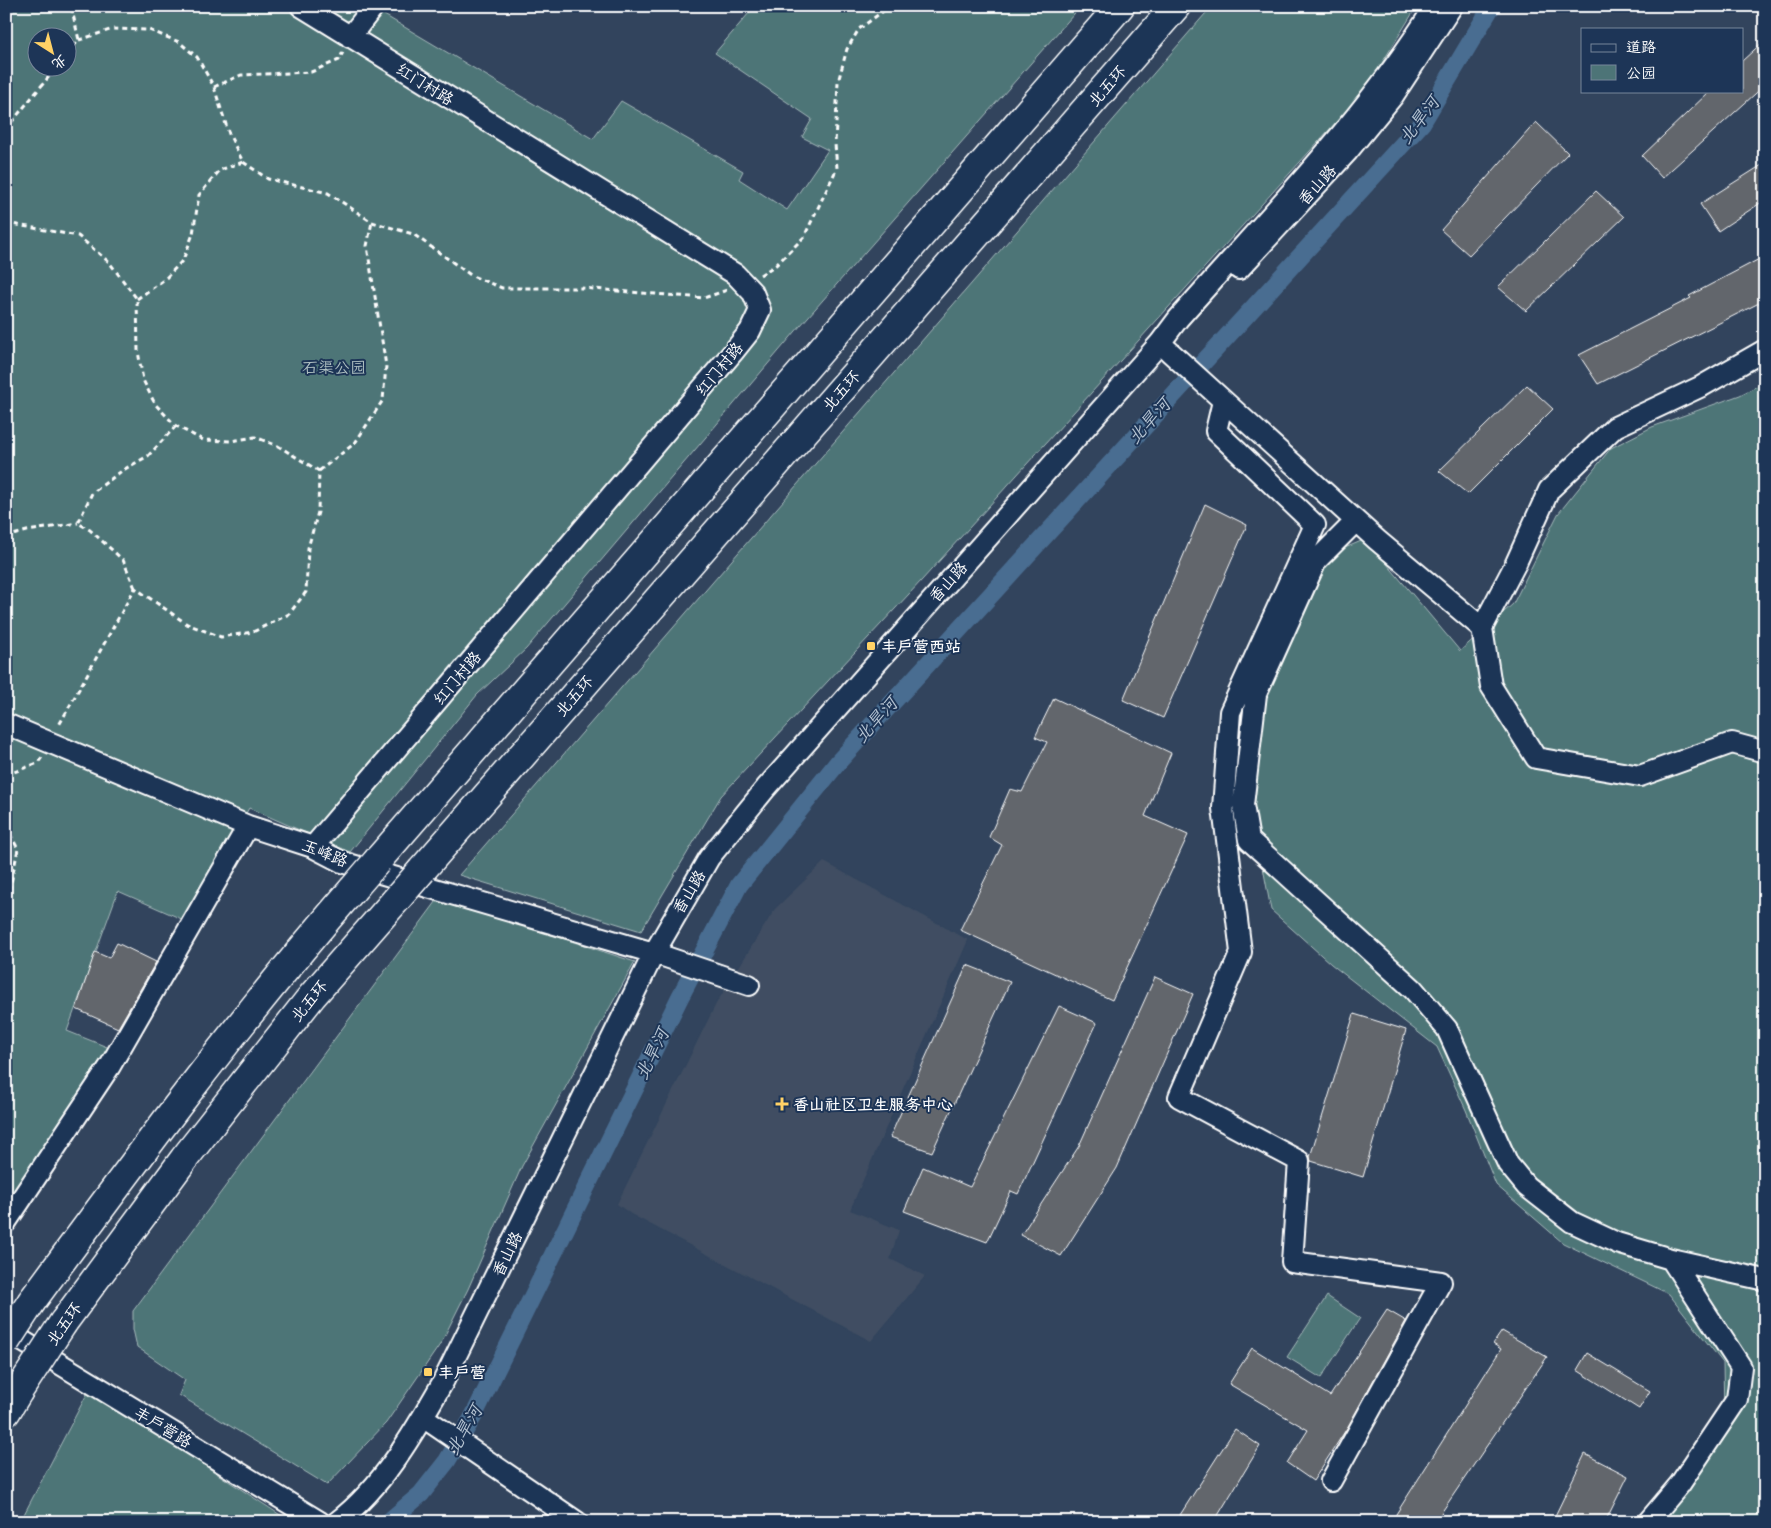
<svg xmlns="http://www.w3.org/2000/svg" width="1771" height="1528" font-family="Sriracha,'LXGW WenKai TC',sans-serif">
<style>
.built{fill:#404e62}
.green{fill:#4d7477;stroke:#a6babb;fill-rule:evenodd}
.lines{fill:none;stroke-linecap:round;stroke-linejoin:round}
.canal{stroke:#4a6d91;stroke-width:18}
.building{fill:#62666c;stroke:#fff}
.minor-casing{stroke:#fff;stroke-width:24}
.highway-casing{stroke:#fff;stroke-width:31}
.path{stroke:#fff;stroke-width:3;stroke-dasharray:5 4;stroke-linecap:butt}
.minor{stroke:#1d3557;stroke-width:20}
.highway{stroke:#1d3557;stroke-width:28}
.highway-bridge-casing{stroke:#fff;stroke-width:31;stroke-linecap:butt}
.highway-bridge{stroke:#1d3557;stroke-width:28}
.poi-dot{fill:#ffd166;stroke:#1d3557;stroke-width:2}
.labels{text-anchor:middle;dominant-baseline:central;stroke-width:4;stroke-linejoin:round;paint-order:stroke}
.street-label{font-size:16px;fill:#fff;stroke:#1d3557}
.park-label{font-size:16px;fill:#afc0c2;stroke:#1d3557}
.poi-label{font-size:16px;font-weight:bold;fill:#fff;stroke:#1d3557;text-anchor:start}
.water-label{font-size:18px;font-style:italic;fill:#b7c5d3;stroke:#1d3557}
</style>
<rect width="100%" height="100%" fill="#32445d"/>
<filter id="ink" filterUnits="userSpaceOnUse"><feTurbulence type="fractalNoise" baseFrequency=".02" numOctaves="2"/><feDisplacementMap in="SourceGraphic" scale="10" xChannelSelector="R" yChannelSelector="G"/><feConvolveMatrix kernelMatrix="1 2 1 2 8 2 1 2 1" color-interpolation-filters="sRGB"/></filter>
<g filter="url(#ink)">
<path class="built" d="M824 862 968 940 850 1210 899 1230 890 1259 925 1276 871 1341 631 1214 617 1204 716 1004 775 909Z"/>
<path class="green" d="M6 6H369L593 139 621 101 743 171 739 179 787 210 828 150 802 137 812 119 715 53 755 6H1081L801 325 526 649 477 695 350 852 249 808 184 920 118 891 67 1031 112 1049 6 1208ZM38 38H68V68H38Z
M1212 6H1417L1366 89 922 580 721 796 641 931 459 875Z
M1765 382V1522H1648L1724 1416 1723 1363 1669 1294 1563 1243 1496 1185 1466 1110 1437 1047 1331 964 1271 910 1239 740 1333 553 1366 539 1460 651 1513 604 1558 514 1611 448 1652 427 1740 395Z
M439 898 635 962 522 1166 468 1289 441 1343 386 1423 327 1485 179 1395 185 1380 137 1347 133 1329V1311Z
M1327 1296 1360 1318 1321 1378 1287 1357Z
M89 1390 291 1522H20Z"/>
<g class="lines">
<path class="canal" d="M388 1522 421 1494 447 1461 473 1417 680 997 739 885 839 761 1422 123 1492 6"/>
</g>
<path class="building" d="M1765 40V85L1662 178 1642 156 1710 91H1742V61Z
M1536 122 1568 153 1469 255 1441 230Z
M1765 163V200L1718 231 1700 204Z
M1596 191 1624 217 1526 311 1498 287Z
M1765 256V300L1598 384 1579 355 1691 298 1689 296Z
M1527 385 1553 409 1468 494 1439 471Z
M1205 504 1247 525 1163 718 1123 700Z
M1054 698 1171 753 1145 816 1188 835 1112 1000 960 930 1002 845 989 837 1010 789 1022 792 1047 742 1035 737Z
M117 943 156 962 118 1028 76 1009 95 952 109 958Z
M967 965 1010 982 932 1152 890 1137Z
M1155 977 1193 994 1117 1168 1061 1256 1021 1235 1079 1146Z
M1059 1006 1097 1023 1018 1194 1011 1191 987 1242 904 1211 923 1167 970 1187Z
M1354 1014 1406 1030 1363 1177 1311 1161 1310 1157Z
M1387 1310 1406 1321 1349 1425 1313 1481 1287 1463 1308 1430 1229 1384 1252 1348 1330 1396Z
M1502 1331 1547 1357 1435 1522H1391L1501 1349 1493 1344Z
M1587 1353 1650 1391 1639 1409 1577 1370Z
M1235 1429 1260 1446 1214 1522H1190L1180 1515Z
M1585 1454 1628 1476 1605 1522H1552Z"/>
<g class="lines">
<defs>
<path id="minor" d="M301 6 735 274 753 293 760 310 750 331 734 351 313 847
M350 37 374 6
M1239 269 1348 151 1393 96 1452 6
M1160 343 1377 540 1482 628
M1765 350 1702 386 1615 427 1549 490 1516 563 1482 628 1491 686 1536 758 1640 776 1732 743 1765 752
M1223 401 1216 431 1315 525 1230 712 1223 808 1241 952 1179 1097 1299 1161 1292 1262 1441 1282 1331 1481
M1356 521 1316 561 1256 694 1243 805 1249 840 1413 989 1447 1029 1508 1164 1526 1186 1572 1222 1617 1243 1671 1259
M6 724 248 826 313 847 342 862 654 953 749 985
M6 1222 110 1066 248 826
M6 1331 320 1522
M423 1417 577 1522
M337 1522C383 1487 415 1431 443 1382L654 953 709 858 766 788 1160 343 1178 319C1266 219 1365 119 1435 6
M1648 1522 1680 1484 1737 1399 1741 1367 1671 1259 1765 1280"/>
<path id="highway" d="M378 860 1120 6
M422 870 1176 6
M32 1301C135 1161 238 1021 353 889
M63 1323 184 1159 312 996 396 900
M6 1412 18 1392"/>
</defs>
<use href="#minor" class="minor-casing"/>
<use href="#highway" class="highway-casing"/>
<path class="path" d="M79 40 113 29 149 30 179 42 197 57 214 87 229 134 243 162 268 179 328 193 372 222 413 234 472 276 502 288H581L704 298 727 290
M68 53 79 40 71 6
M214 87 241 75 311 72 339 60 343 52
M6 129 56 68
M6 223 78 236 109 262 137 299 138 351 143 380 155 404 176 426 203 440 231 441 255 437 278 446 319 471 318 512 308 548 306 592 289 614 253 632 221 637 187 624 135 588 58 727
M760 275 776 265 804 237 837 168 835 144 838 82 847 49 859 29 890 6
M137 299 165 279 183 260 193 234 199 195 220 170 243 162
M319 471 355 443 383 400 386 366 367 246 372 222
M6 537 27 531 78 523
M135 588 123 560 90 530 78 523 92 493 123 470 148 456 176 426
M6 775 38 763 42 757
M6 826 18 849 6 907"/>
<use href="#minor" class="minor"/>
<use href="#highway" class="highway"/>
<defs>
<path id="highway-bridge" d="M353 889 378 860
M396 900 422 870
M6 1341 32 1301
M18 1392 63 1323"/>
</defs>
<use href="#highway-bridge" class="highway-bridge-casing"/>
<use href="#highway-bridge" class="highway-bridge"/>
</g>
</g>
<g class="poi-dot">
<rect x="866" y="641" width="10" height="10" rx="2.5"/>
<path d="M779.5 1096.5h5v5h5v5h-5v5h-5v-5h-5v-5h5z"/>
<rect x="423" y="1367" width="10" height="10" rx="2.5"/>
</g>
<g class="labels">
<g class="street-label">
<text transform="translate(425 84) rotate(32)">红门村路</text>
<text transform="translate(1107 86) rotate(-49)">北五环</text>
<text transform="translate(1317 185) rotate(-48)">香山路</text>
<text transform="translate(719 369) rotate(-50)">红门村路</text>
<text transform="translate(841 391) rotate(-49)">北五环</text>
<text transform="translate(948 582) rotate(-48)">香山路</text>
<text transform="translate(457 678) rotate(-50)">红门村路</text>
<text transform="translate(574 696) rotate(-49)">北五环</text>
<text transform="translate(325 853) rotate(22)">玉峰路</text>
<text transform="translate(689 892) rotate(-59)">香山路</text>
<text transform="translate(309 1001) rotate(-51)">北五环</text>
<text transform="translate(507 1254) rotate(-64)">香山路</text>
<text transform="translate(64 1324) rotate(-55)">北五环</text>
<text transform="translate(163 1427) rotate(31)">丰户营路</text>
</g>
<g class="park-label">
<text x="334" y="367">石渠公园</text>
</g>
<g class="poi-label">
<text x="881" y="646">丰户营西站</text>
<text x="793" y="1104">香山社区卫生服务中心</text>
<text x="438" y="1372">丰户营</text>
</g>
<g class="water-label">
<text transform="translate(1419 120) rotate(-53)">北旱河</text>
<text transform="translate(1149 421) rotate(-48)">北旱河</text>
<text transform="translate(876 720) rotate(-48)">北旱河</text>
<text transform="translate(652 1054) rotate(-64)">北旱河</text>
<text transform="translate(464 1430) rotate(-60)">北旱河</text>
</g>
</g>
<rect width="1771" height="1528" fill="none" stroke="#1d3557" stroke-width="25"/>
<rect x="12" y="12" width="1746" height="1503" fill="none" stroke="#fff" stroke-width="2" filter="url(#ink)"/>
<rect x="1581" y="28" width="162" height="65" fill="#1d3557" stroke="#77869a"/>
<rect x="1591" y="44" width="25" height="8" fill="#1d3557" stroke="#77869a"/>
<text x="1626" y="52" font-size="15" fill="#ffffff">道路</text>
<rect x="1591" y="65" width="25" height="15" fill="#4d7477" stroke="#77869a"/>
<text x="1626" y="78" font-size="15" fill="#ffffff">公园</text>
<g transform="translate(52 52) rotate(144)"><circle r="24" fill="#1d3557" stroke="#77869a"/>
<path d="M0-4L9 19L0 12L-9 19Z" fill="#ffd166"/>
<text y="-8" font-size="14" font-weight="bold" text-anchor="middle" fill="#ffffff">北</text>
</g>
</svg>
